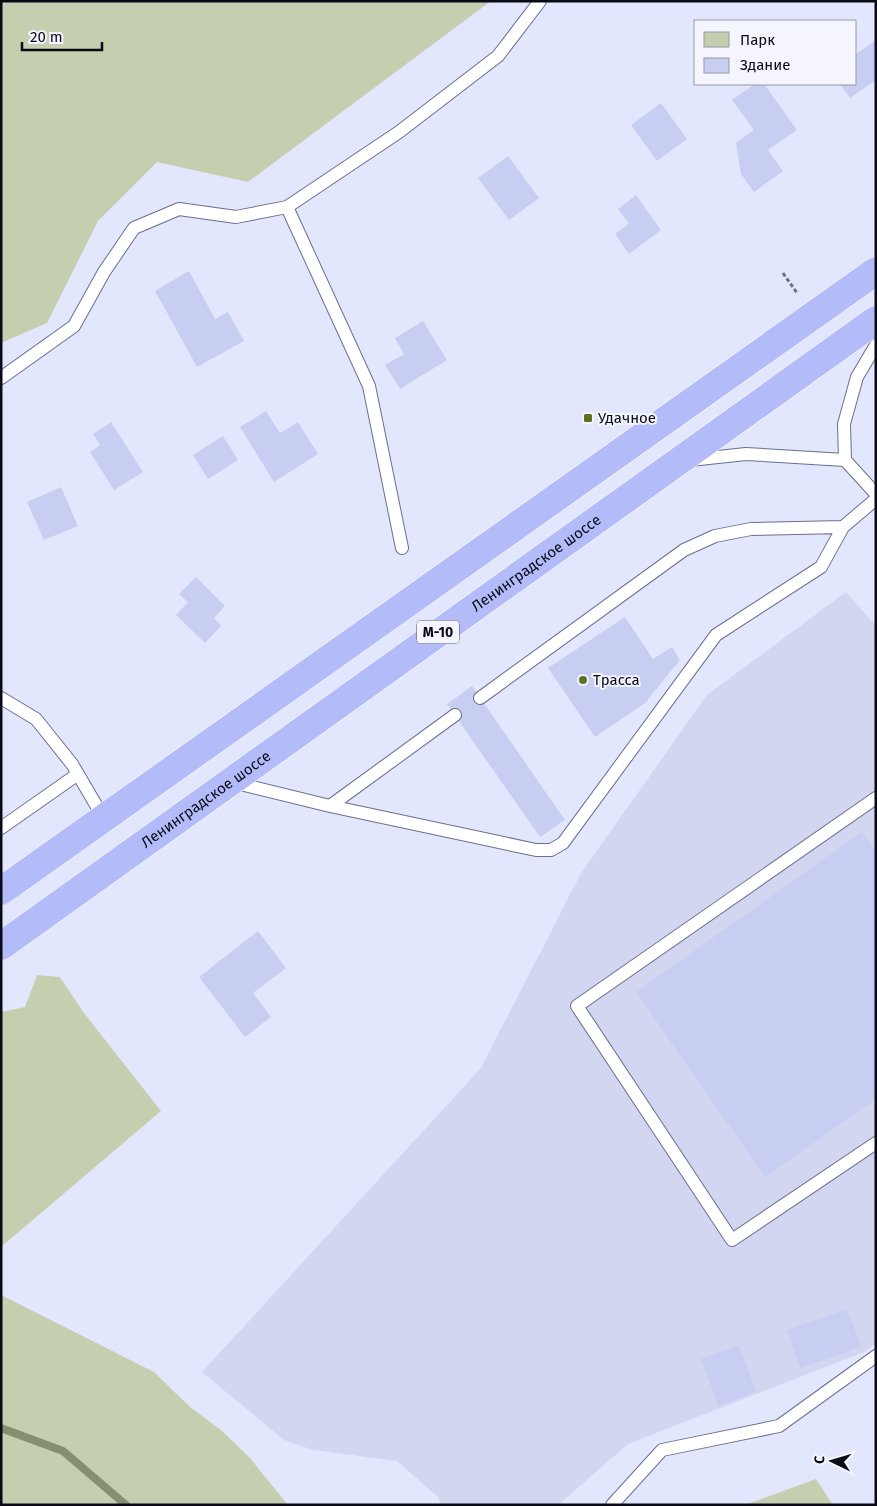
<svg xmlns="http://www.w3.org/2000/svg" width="877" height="1506" font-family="'Fira Sans',sans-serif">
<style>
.built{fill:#d2d6f0}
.green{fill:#c5cfaf}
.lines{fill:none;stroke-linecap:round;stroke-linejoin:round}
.stream{stroke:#859070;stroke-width:8}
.building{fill:#c8cef1}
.lane-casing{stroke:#696e8e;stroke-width:14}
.highway-casing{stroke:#fff;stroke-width:29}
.path{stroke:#6f7282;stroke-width:3;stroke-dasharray:4 2.5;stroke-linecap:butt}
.lane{stroke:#fff;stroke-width:12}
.highway{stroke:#b3bcf9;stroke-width:28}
.poi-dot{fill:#5c701e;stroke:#f4f5fd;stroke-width:2}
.labels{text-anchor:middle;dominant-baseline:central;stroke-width:4;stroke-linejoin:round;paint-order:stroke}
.shield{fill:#f4f5fd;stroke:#50505b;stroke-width:1}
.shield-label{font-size:14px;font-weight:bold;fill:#090a16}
.poi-label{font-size:15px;fill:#090a16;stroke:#f4f5fd;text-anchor:start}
.street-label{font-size:15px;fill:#090a16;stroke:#f4f5fd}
</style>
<rect width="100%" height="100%" fill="#e3e7fd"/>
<path class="built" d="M846 592 876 626V1343L864 1352 628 1444 558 1505H441L438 1497 397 1461 313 1450 284 1440 202 1372 481 1068 581 873 707 695Z"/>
<path class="green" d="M1 1H491L248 182 157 162 98 221 47 323 1 343Z
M37 975 60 977 84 1013 161 1111 1 1247V1012L25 1007Z
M1 1295 154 1372 190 1407 221 1430 249 1457 288 1505H1Z
M816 1479 833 1505H745Z"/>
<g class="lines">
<path class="stream" d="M1 1428 63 1451 126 1505"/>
</g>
<path class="building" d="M876 40V80L850 98 840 84H856V54Z
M755 84H764L797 130 768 150 783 171 754 192 741 174 736 143 754 130 732 100Z
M661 103 687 139 657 161 631 125Z
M508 156 539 198 509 220 478 178Z
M636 195 661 230 629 254 615 234 629 224 618 209Z
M189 271 215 319 228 312 244 341 197 367 155 291Z
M423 321 447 360 400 389 385 365 404 354 395 338Z
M266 411 280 433 298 422 318 454 274 482 240 427Z
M111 422 143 472 114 490 90 452 100 445 93 434Z
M223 436 238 460 208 479 193 455Z
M61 487 78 526 44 540 27 502Z
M196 577 225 606 214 618 221 626 205 643 176 615 188 602 179 594Z
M625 617 653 659 672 647 680 660 645 703 595 737 548 668Z
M472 686 565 820 540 837 447 704Z
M862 832 876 851V1099L765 1177 636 992Z
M258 931 286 968 253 993 271 1017 245 1037 199 977Z
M847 1309 861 1347 800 1368 787 1330Z
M739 1345 756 1392 718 1406 701 1359Z"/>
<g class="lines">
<defs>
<path id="lane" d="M287 207 369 386 402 548
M876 345 857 377 844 424 845 460 876 494
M1 378 74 326 104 272 134 228 179 209 236 217 287 207 399 132 498 56 540 1
M690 460 746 454 845 460
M1 698 36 719 72 764 103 817
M480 698 684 550 715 536 751 529 843 527 876 499
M232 782 330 806 455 715
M876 798 577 1006 732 1240 876 1143
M330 806 536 850H551L563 843 716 635 821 567 843 527
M1 828 78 774
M612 1505 662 1450 779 1426 876 1356"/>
<g id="highway">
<path d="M1 891 876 271"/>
<path id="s1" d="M1 946 876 320"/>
</g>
</defs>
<use href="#lane" class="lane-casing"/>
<use href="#highway" class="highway-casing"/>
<path class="path" d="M783 273 797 293"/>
<use href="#lane" class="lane"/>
<use href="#highway" class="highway"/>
</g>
<g class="poi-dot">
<rect x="583" y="413" width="10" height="10" rx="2.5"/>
<circle cx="583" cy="680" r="5"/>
</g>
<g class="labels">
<rect class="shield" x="417" y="620.5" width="42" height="23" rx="4"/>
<g class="shield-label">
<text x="438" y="632">М-10</text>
</g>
<g class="poi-label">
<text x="598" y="418">Удачное</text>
<text x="593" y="680">Трасса</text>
</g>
<g class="street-label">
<text stroke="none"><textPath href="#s1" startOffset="658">Ленинградское шоссе</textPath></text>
<text stroke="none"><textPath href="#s1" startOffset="252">Ленинградское шоссе</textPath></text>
</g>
</g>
<rect width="877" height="1506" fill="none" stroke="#090a16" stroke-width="5"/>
<rect x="694" y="20" width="162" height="65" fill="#f4f5fd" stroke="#9697a1"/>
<rect x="704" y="32" width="25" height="15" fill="#c5cfaf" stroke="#9697a1"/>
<text x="740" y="45" font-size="15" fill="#090a16">Парк</text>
<rect x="704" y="58" width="25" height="15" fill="#c8cef1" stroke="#9697a1"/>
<text x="740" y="70" font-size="15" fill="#090a16">Здание</text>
<g transform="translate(832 1461) rotate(275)" stroke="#f4f5fd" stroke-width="4" paint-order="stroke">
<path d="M0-4L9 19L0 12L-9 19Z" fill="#090a16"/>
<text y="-8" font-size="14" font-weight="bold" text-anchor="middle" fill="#090a16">С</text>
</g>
<path d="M22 42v8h80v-8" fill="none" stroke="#090a16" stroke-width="2.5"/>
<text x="30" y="42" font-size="15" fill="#090a16" stroke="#f4f5fd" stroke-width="4" paint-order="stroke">20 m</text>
</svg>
